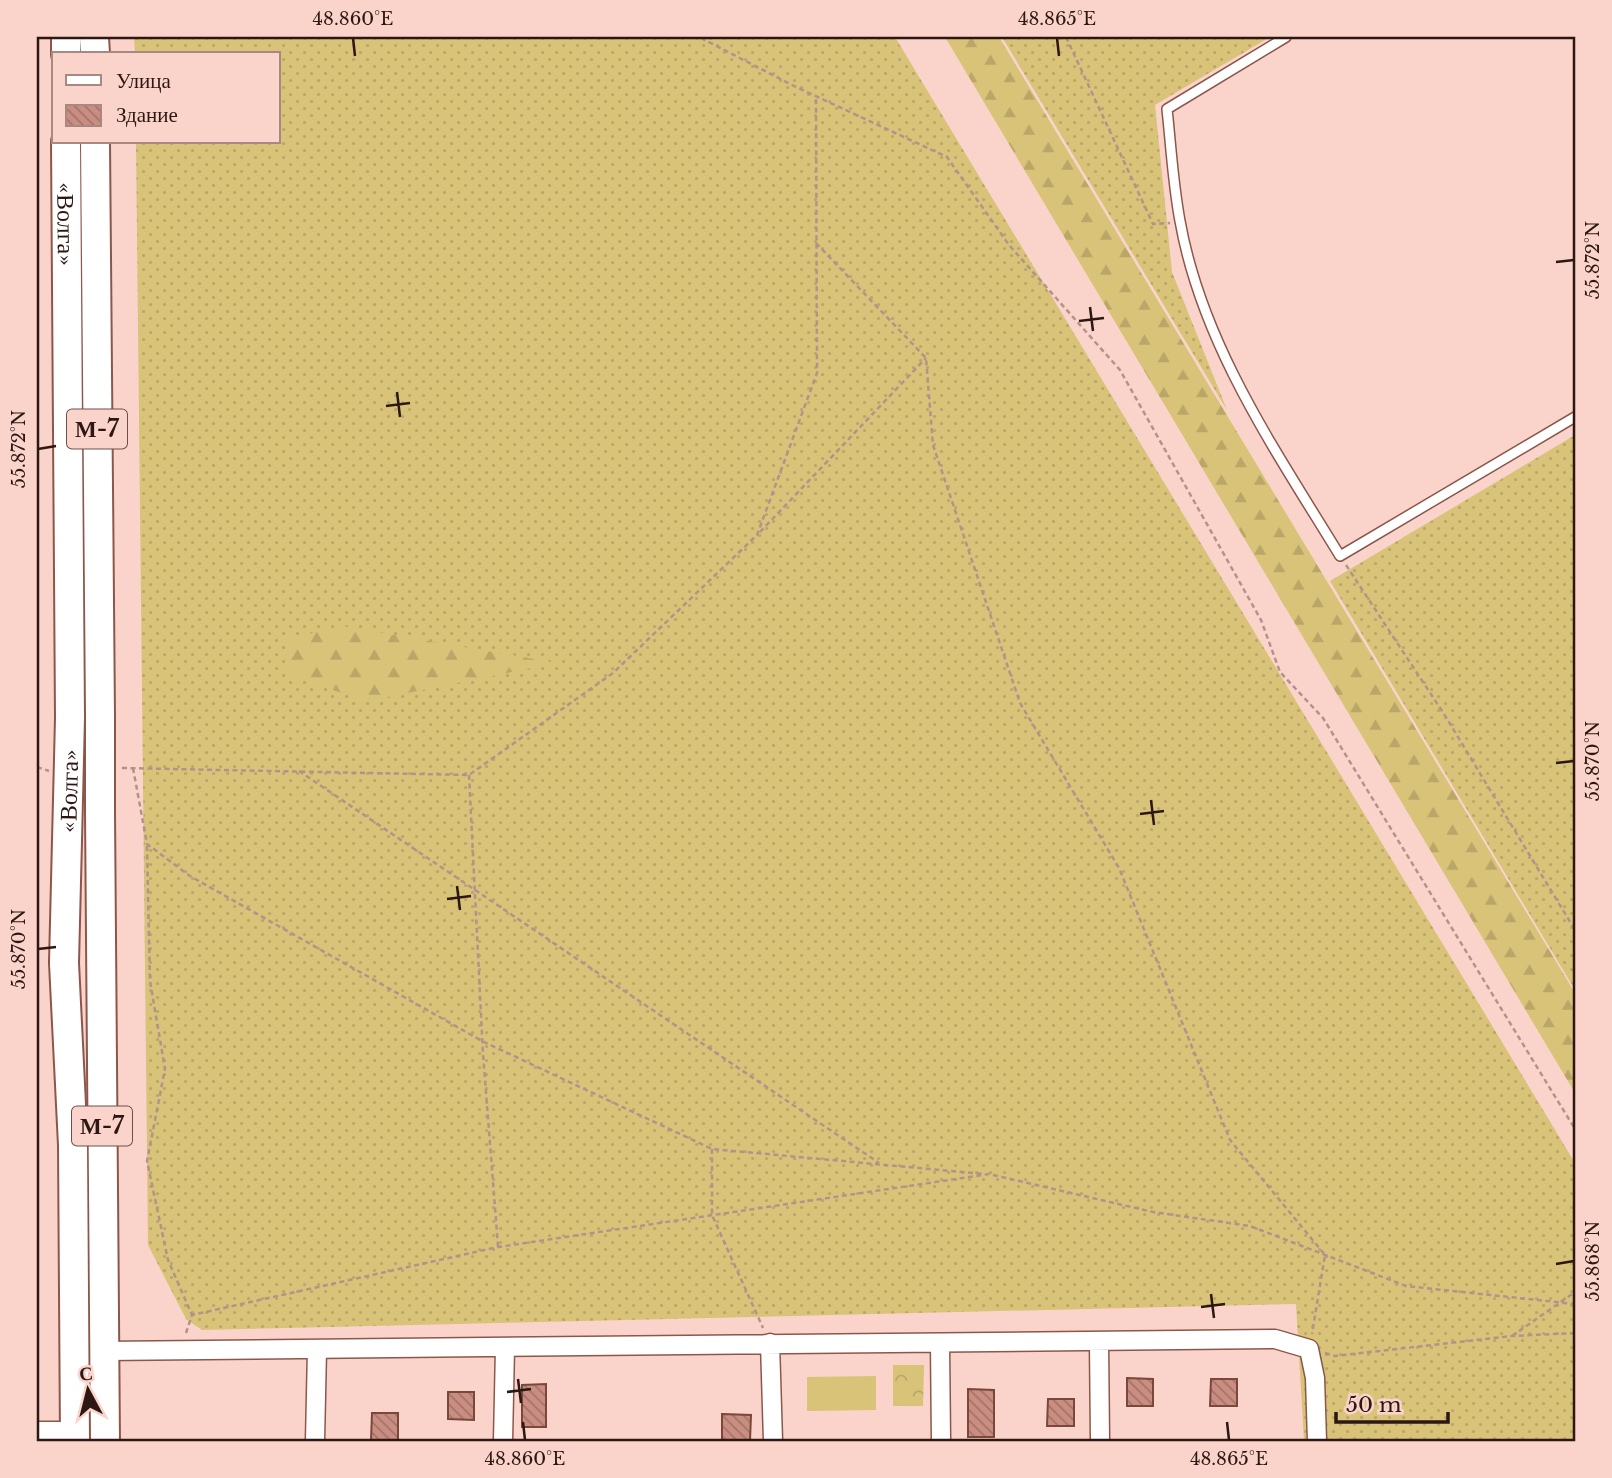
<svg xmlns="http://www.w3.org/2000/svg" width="1612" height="1478" font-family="'Libre Baskerville',serif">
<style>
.grass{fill:url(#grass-dots)}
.forest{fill:url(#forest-firs)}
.park{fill:url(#park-crowns)}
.pitch{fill:#d8c379}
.building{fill:url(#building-back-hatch);stroke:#7a473b;stroke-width:2}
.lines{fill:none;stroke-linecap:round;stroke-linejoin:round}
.service-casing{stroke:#8c574a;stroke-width:12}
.minor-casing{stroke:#8c574a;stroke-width:21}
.trunk-casing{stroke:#8c574a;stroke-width:32}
.path{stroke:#b3928b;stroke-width:2.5;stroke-dasharray:5 3.5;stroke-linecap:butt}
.service{stroke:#fff;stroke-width:9}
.minor{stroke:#fff;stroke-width:18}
.trunk{stroke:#fff;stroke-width:28}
.trunk-bridge-casing{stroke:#8c574a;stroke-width:32;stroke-linecap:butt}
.trunk-bridge{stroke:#fff;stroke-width:28}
.ticks{fill:none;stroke:#2d1712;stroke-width:2.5}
.labels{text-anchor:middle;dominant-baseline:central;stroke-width:5;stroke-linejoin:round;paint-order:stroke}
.shield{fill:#fad4cb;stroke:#6a504a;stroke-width:2}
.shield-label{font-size:23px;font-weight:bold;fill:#2d1712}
.street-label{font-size:24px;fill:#2d1712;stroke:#fad4cb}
.neatline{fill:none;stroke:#2d1712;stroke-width:2.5}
.ticks-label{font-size:18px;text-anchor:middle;fill:#2d1712}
</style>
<defs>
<pattern id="grass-dots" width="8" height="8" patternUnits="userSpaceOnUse" patternTransform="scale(1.75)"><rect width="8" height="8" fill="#d8c379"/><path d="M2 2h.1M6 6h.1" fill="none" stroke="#baa768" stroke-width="1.8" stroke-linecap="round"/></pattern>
<pattern id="forest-firs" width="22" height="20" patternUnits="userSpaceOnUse" patternTransform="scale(1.75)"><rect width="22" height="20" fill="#d8c379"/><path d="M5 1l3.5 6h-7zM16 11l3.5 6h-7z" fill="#baa768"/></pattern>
<pattern id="park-crowns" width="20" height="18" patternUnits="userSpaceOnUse" patternTransform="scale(1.75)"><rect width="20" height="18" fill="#d8c379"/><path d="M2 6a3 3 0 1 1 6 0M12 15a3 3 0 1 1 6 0" fill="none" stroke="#baa768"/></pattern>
<pattern id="building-back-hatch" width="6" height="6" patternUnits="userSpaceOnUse" patternTransform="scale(1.75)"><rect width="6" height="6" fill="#c98e81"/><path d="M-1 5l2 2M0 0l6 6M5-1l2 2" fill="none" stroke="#a47368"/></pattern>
</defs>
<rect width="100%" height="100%" fill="#fad4cb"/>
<path class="grass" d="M134 37H895L1575 1163V1441H1304L1296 1304 202 1330 186 1319 148 1245 136 142H278V54H135Z
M1002 37H1270L1155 105 1172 272 1227 410Z
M1575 435V990L1330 581Z"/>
<path class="forest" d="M945 37H999L1575 993V1093Z
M342 626 557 663 367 701 289 676 288 639Z"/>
<path class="park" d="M893 1365H924L923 1406H893Z"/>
<path class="pitch" d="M876 1376V1410L807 1411V1377Z"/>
<path class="building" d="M1127 1378 1153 1379V1406H1127Z
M1211 1379H1237V1406H1210Z
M546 1384V1427H522V1385Z
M968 1389 994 1390V1437H968Z
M448 1392H474V1420L448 1419Z
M1048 1399H1074V1426H1047Z
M372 1413H398V1441L371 1440Z
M722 1414 751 1415 750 1441H722Z"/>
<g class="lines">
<defs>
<path id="service" d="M1286 37 1167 109C1171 146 1173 184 1180 221 1202 345 1276 451 1340 556L1575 417"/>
<path id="minor" d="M1099 1342 1100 1441
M770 1343 773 1441
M940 1344 941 1441
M104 1351 1275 1339 1309 1349 1315 1378 1317 1441
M37 1431H74
M315 1441 317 1349
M503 1441 505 1348"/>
<g id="trunk">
<path d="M66 37V54"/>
<path d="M94 37 95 54"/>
<path id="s1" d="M66 142 70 718"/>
<path d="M95 142 100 716"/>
<path d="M100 811 105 1441"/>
<path d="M64 963 73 1145 75 1441"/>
</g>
</defs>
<use href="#service" class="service-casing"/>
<use href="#minor" class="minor-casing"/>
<use href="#trunk" class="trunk-casing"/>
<path class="path" d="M1066 37 1153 224 1170 223
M701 38 794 86 947 157 1009 245 1120 370 1261 620 1280 672 1323 718 1575 1129
M816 243 926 358 933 445 1020 703 1119 868 1230 1140 1325 1255 1312 1334
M760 532 926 358
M1346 565 1444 714 1575 930
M37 767 49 771
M122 768 469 775 613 673 757 535 817 373 816 96
M133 768 147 844 190 876 482 1041 712 1149 984 1174
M299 771 879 1163
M469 775 483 1054 498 1246
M147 846 150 981 165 1069 147 1161 168 1260 192 1315
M712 1149V1215L763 1328
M186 1333 192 1315 498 1247 989 1174 1153 1212 1250 1226 1406 1286 1575 1304
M1512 1336 1575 1292
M1325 1353 1335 1356 1512 1336 1575 1333"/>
<use href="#service" class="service"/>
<use href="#minor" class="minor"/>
<use href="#trunk" class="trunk"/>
<defs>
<g id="trunk-bridge">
<path d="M100 716V811"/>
<path id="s2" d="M64 963 70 718"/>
</g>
</defs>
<use href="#trunk-bridge" class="trunk-bridge-casing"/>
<use href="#trunk-bridge" class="trunk-bridge"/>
</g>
<path class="ticks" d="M353 38 355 56M1057 38 1059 56M1556 262 1574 260M1090 307 1093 331M1079 321 1104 318M397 392 400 417M386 406 410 403M38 449 56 446M1556 763 1574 761M1151 800 1154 825M1140 814 1164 811M457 886 460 910M447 899 471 896M38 949 56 947M1556 1264 1574 1261M1211 1294 1214 1318M1201 1307 1225 1304M518 1379 521 1403M507 1392 531 1389M523 1422 525 1440M1227 1422 1229 1440"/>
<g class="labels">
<g class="shield">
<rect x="67" y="409.5" width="60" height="39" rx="5"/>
<rect x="72" y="1106.5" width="60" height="39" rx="5"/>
</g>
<g class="shield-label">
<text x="97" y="429">М-7</text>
<text x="102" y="1126">М-7</text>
</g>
<g class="street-label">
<text stroke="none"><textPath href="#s1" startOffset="82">«Волга»</textPath></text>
<text stroke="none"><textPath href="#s2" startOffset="172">«Волга»</textPath></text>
</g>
</g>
<rect width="1612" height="1478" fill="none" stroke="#fad4cb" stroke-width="77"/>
<rect x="52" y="52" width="228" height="91" fill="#fad4cb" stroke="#a88881" stroke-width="2"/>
<rect x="66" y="75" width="35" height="10" fill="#ffffff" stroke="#a88881" stroke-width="2"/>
<text x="116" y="88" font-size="21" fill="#2d1712">Улица</text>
<rect x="66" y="105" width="35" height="21" fill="url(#building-back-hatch)" stroke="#a88881" stroke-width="2"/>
<text x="116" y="122" font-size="21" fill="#2d1712">Здание</text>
<g transform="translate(88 1390) rotate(353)" stroke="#fad4cb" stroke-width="5" paint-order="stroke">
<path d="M0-5L12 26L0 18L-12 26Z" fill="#2d1712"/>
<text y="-10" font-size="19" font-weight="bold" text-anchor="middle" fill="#2d1712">С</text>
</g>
<path d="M1336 1412v10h112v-10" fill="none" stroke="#2d1712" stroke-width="3.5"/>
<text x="1346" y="1412" font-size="21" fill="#2d1712" stroke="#fad4cb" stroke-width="5" paint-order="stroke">50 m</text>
<rect x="38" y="38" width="1536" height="1402" class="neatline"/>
<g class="ticks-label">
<text x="353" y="25">48.860°E</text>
<text x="1057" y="25">48.865°E</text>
<text transform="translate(1593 260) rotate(-90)" y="6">55.872°N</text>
<text transform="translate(19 449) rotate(-90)" y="6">55.872°N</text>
<text transform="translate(1593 761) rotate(-90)" y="6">55.870°N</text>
<text transform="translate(19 949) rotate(-90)" y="6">55.870°N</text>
<text transform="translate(1593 1261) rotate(-90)" y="6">55.868°N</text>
<text x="525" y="1465">48.860°E</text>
<text x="1229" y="1465">48.865°E</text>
</g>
</svg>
